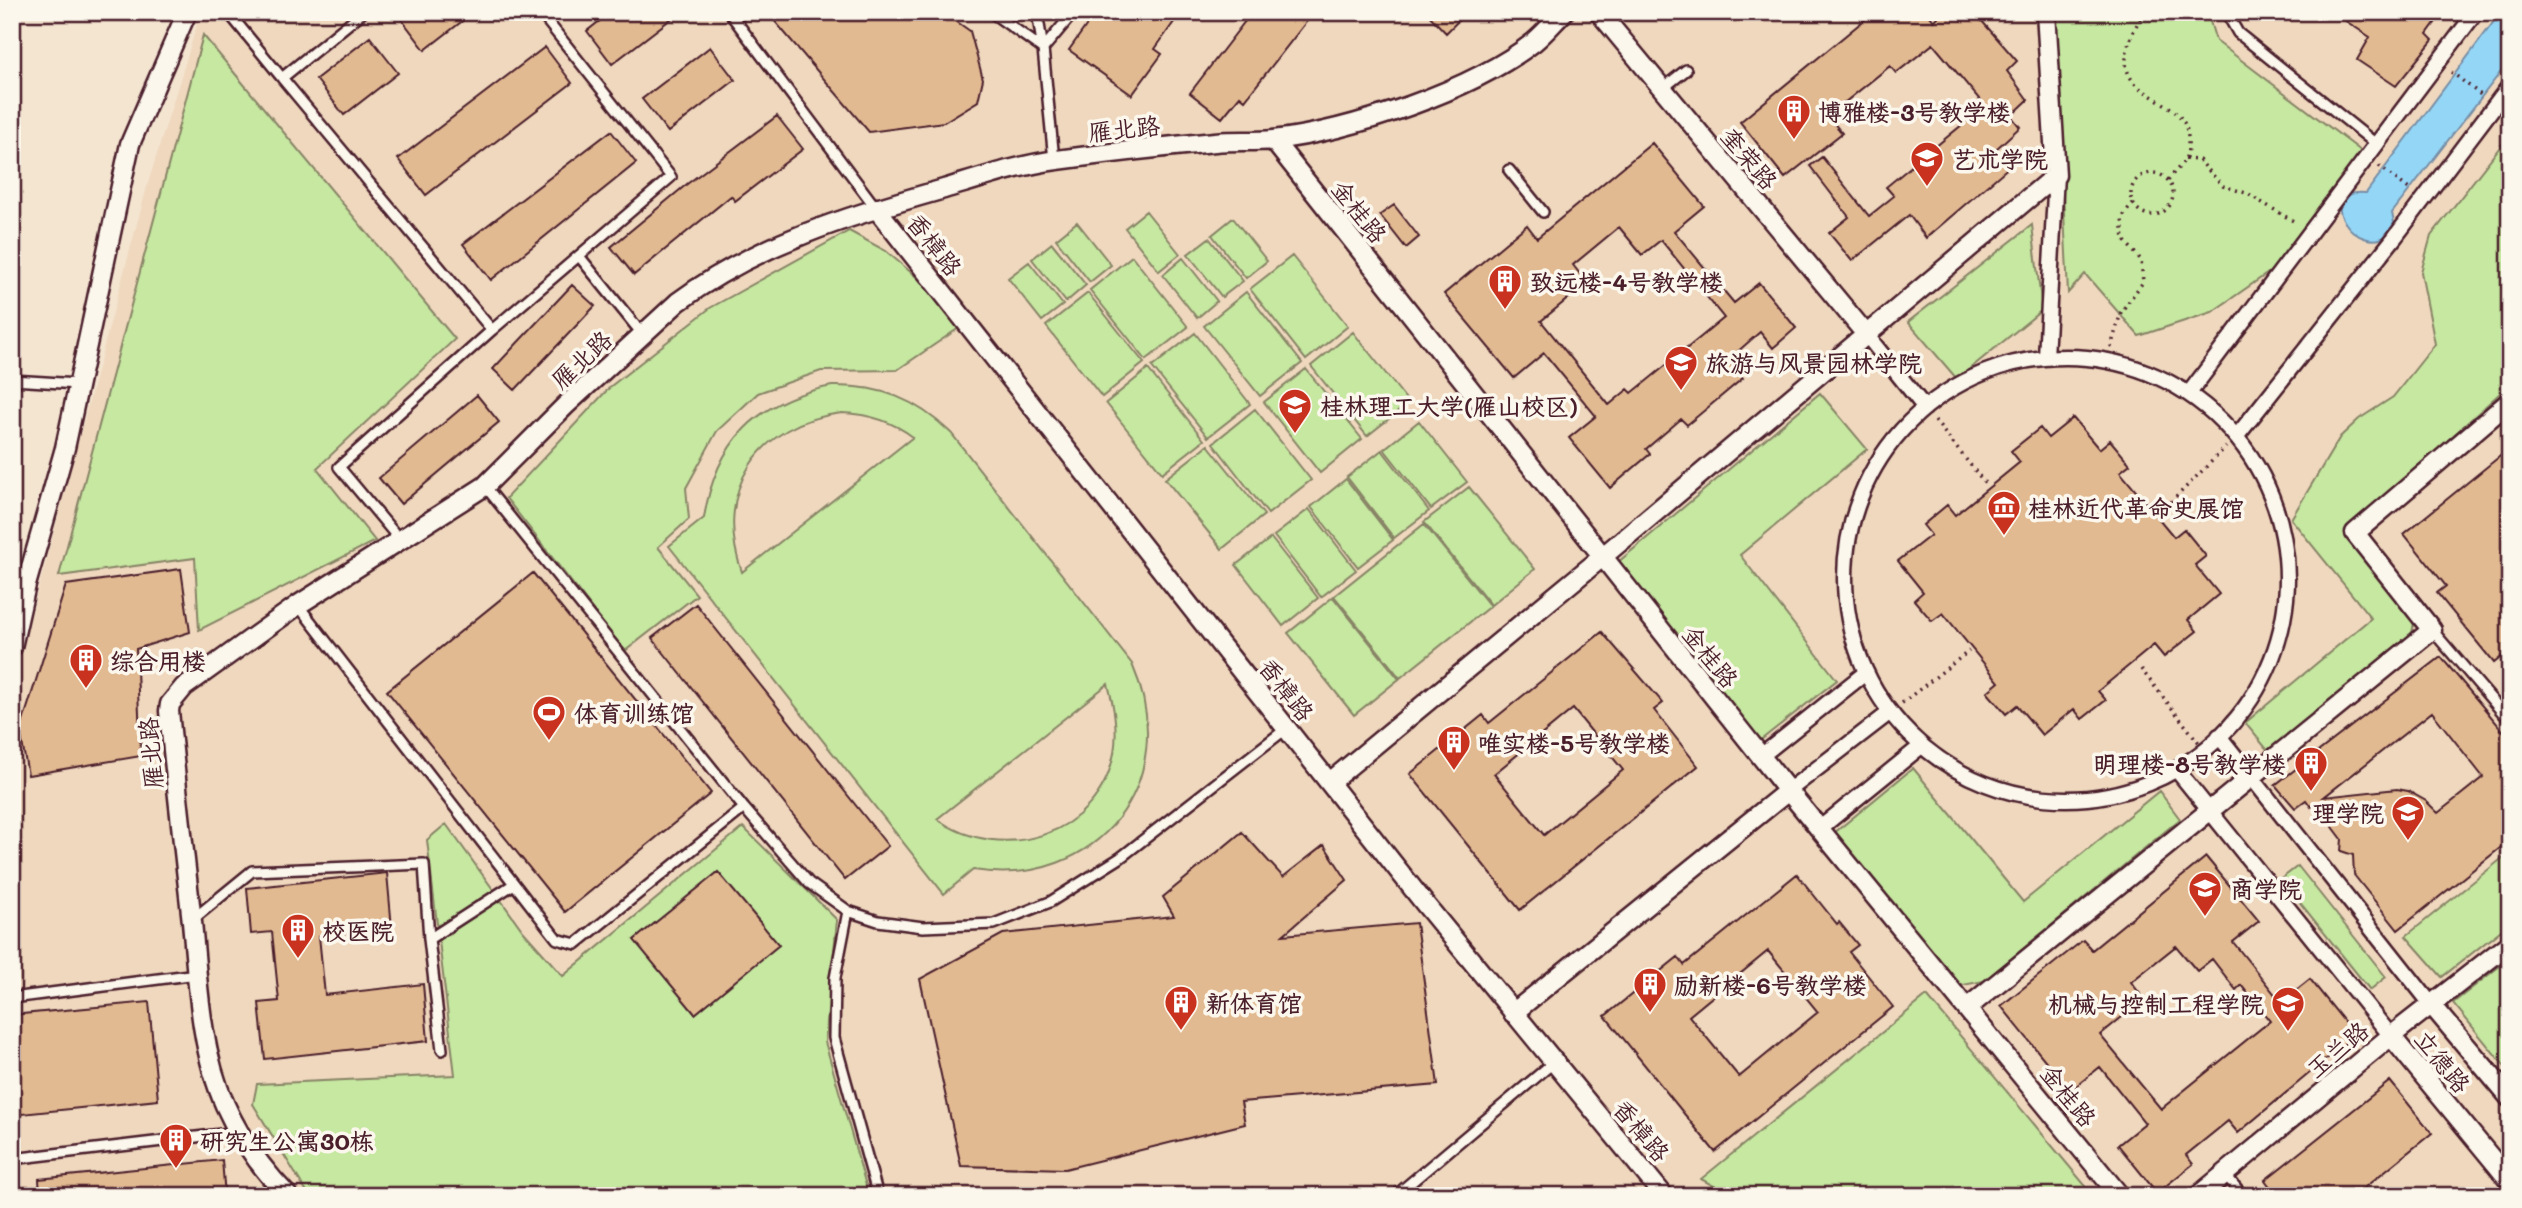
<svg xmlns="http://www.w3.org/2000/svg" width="2522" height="1208" font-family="Mali,'LXGW WenKai TC',sans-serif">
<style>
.built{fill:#efd8be}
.green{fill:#c6e8a1;stroke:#888466;stroke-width:2;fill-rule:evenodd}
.water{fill:#94d6f6;stroke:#768da5;stroke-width:2}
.building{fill:#e2ba92;stroke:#4a1f2b;stroke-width:2;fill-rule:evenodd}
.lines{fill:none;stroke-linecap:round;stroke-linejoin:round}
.service-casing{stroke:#4a1f2b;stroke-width:14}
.pedestrian-casing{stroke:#4a1f2b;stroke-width:19}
.minor-casing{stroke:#4a1f2b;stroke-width:23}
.path{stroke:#4a1f2b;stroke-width:3.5;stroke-dasharray:2 5;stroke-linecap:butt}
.service{stroke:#fbf7ec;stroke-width:9}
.pedestrian{stroke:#fbf7ec;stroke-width:14}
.minor{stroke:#fbf7ec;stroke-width:18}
.labels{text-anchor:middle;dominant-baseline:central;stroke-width:7;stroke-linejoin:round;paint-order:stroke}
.poi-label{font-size:24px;font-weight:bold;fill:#4a1f2b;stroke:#fbf7ec;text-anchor:start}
.street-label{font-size:24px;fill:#4a1f2b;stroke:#fbf7ec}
</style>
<rect width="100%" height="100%" fill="#f4e5d1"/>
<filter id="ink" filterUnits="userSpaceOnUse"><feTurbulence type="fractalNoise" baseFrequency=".0143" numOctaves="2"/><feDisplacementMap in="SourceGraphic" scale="14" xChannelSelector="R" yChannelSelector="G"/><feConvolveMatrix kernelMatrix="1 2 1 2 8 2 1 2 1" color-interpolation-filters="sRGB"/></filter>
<g filter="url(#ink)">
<path class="built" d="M201 12H2510V1196H12V687L148 183Z"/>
<path class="green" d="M2054 12H2207L2216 41 2361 151 2278 266 2212 312 2139 336 2085 274 2068 293Z
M203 35 455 339 317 468 375 541 199 630 195 558 59 576Z
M2510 134V384L2347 532 2409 615 2414 623 2412 633 2270 753 2245 723 2371 618 2291 519 2340 437 2359 419 2393 397 2435 344 2421 272 2431 236Z
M1146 211 1180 254 1159 271 1125 228Z
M1233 218 1267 261 1246 278 1212 235Z
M1077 222 1111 265 1090 282 1056 239Z
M2032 225 2042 310 1957 379 1908 322Z
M849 231 886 251 928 287 959 328 897 370 821 371 758 393 717 431 686 488 689 519 658 547 697 595 625 651 506 498 611 386 710 308Z
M1209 238 1243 281 1222 297 1188 254Z
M1052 243 1086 285 1066 302 1032 259Z
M1132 256 1188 327 1146 360 1090 290Z
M1292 256 1348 326 1306 360 1250 289Z
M1183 258 1217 301 1197 318 1163 275Z
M1029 262 1063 305 1042 321 1008 278Z
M1246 292 1302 363 1260 396 1204 326Z
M1088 293 1144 363 1102 397 1046 326Z
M1353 332 1409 403 1367 436 1311 366Z
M1195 333 1250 404 1208 437 1152 367Z
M1148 369 1204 440 1162 473 1106 403Z
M1306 369 1362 439 1320 473 1264 402Z
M832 386C880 385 916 399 951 433L1132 664C1183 781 1098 890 973 870L944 894 669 546 704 518C716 442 757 400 832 386ZM842 413C869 414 892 421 913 437L742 572C713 491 758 422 842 413ZM1108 684C1114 707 1118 729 1114 753 1099 836 1002 865 937 819Z
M1820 393 1867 449 1740 555 1837 680 1757 743 1617 563Z
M1255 409 1311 480 1268 514 1213 443Z
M1419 421 1467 482 1431 509 1384 449Z
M1208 445 1264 515 1222 549 1165 479Z
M1382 450 1429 511 1394 538 1347 477Z
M1346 479 1393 540 1358 567 1311 507Z
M1469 487 1535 569 1491 605 1424 522Z
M1309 509 1356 570 1321 597 1274 536Z
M1424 524 1490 606 1400 678 1334 596Z
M1271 538 1318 598 1283 626 1236 565Z
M1333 597 1399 679 1354 715 1288 633Z
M1913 768 2023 902 2159 791 2180 819 1984 981 1958 986 1833 834Z
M446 824 523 931 563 976 743 827 837 920 825 1042 869 1196H309L253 1104 257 1084 455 1075 427 840Z
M2510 852V923L2442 977 2406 936Z
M2298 866 2386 977 2370 990 2281 879Z
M2510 958V1073L2453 1003Z
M1927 996 2094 1196H1732L1701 1179Z"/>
<path class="water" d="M2501 12H2510V60L2392 213 2394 223 2390 233C2358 262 2309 188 2366 193Z"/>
<path class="building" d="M396 12H474L425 50Z
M611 12H680L612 64 587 31Z
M767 12H943L970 31 983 79 978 101 944 122 869 132Z
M1096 12H1109L1121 20 1127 12H1181L1155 49 1162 54 1132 95 1069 50Z
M1252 12H1314L1245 100 1240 96 1222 118 1190 93Z
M1426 12H1467L1446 33Z
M1874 12H1927L1934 21 1943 12H1974L2017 61 2007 71 2028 100 2011 116 2020 127 1996 149 2010 166 1926 238 1909 215 1852 261 1829 233 1849 217 1810 166 1822 157 1869 216 1894 196 1886 187 1985 106 1933 44 1896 73 1890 66 1828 116 1842 133 1785 178 1740 122Z
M2332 12H2443L2427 34 2433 40 2396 86 2357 60 2370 37Z
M370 37 398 73 344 115 316 79Z
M545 47 572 83 426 195 398 159Z
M710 47 735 80 668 132 642 99Z
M777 116 803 149 735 201 731 196 634 275 611 247 687 184Z
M611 131 636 163 491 280 463 244Z
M1652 143 1704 206 1674 231 1734 303 1759 283 1796 328 1773 348 1760 332 1728 360 1743 378 1687 425 1681 419 1646 449 1650 454 1610 488 1569 438 1596 416 1544 353 1514 378 1444 294 1527 225 1537 238ZM1619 227 1642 255 1661 240 1724 318 1632 393 1628 389 1609 405 1541 321 1587 283 1573 265Z
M1394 205 1419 237 1406 248 1380 215Z
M572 285 595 306 515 390 493 369Z
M477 395 499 422 401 504 379 478Z
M2073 418 2099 449 2110 440 2130 464 2120 472 2174 537 2184 529 2206 556 2195 565 2219 594 2188 620 2197 631 2164 657 2154 645 2098 691 2106 700 2082 719 2074 709 2042 735 2017 705 2006 714 1987 692 1999 682 1943 613 1932 621 1914 600 1923 592 1898 561 1931 535 1923 525 1947 505 1955 515 2020 462 2011 451 2040 428 2048 438Z
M2510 448V650L2494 663 2437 593 2446 586 2404 534Z
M181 569 190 632 136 649 141 756 28 775 20 731 66 585Z
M533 573 711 793 565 912 387 691Z
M696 604 888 846 845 880 652 638Z
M1602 632 1663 703 1654 710 1698 766 1520 910 1410 774 1483 715 1489 723ZM1573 709 1623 770 1544 835 1494 774Z
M2441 657 2510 739V840L2398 930 2354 875 2353 855 2341 851 2342 839 2315 803 2311 807 2306 800 2295 808 2275 785ZM2432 712 2483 777 2438 813 2426 801 2408 791 2397 789 2324 797Z
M1242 832 1283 877 1324 845 1347 880 1283 935 1416 923 1438 1085 1241 1102 1245 1124 1065 1169 961 1166 920 979 1003 934 1174 916 1163 897Z
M2206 857 2259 921 2233 942 2281 1002 2310 979 2355 1035 2238 1133 2228 1121 2186 1155 2193 1164 2157 1193 2118 1145 2145 1123 2100 1067 2070 1091 2001 1006 2083 940 2092 950ZM2176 946 2197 971 2212 959 2236 990 2241 985 2270 1021 2161 1109 2100 1035 2144 999 2131 982Z
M718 872 779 945 695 1014 634 940Z
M387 873 392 928 319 936 325 995 423 984 428 1041 265 1059 259 1003 279 1001 272 932 251 934 247 888Z
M1797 874 1837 924 1839 922 1858 945 1849 952 1893 1007 1715 1152 1605 1016 1678 957 1684 965ZM1768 951 1818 1012 1739 1077 1689 1016Z
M149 1002 158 1100 12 1115V1015Z
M2390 1081 2432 1133 2354 1196H2277L2265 1180Z
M222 1160 225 1196H40L39 1179Z"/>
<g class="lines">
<defs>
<path id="service" d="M228 12 282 78
M363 12 282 78 492 330 339 467 400 540
M729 12 876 208
M991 12 1043 49 1074 12
M1037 12 1043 49 1054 160
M2226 12 2238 33 2376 144
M1662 89 1686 70
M1509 170 1543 212
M579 256 643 335
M492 330 671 177 540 12
M12 380 78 384
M298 605 557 939 576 944 744 808 485 486
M2432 630 2504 714 2510 709
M744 808 809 883 848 911 878 921 923 927 994 924 1050 902 1120 858 1287 728
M848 911 835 978 834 1038 878 1196
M192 920 252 871 424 864 429 939 514 884
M429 939 442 1050
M12 998 197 974
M12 1159 238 1132
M2225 1174 2243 1196
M12 1194V1196
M1395 1196 1554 1062"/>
<path id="pedestrian" d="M1865 333 1925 408
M1845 578a221 221 0 1 1 442 0a221 221 0 1 1-442 0Z
M2046 357 2056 175
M2190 392 2476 12
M2237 436 2395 237 2510 85
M2219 736 2431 1004
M1761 756 1864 674
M2176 769 2391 1036
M1788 791 1889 713
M1819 829 1920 747"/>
<path id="minor" d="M1599 12 1865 333
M1273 140 1782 783 2120 1196
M876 208 1425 904 1664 1196
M12 647 26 585 65 448 130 144 187 12
M1330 782 1601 558 2056 175 2046 12
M2431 1004 2510 1098
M1967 1008 2432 630 2355 533 2510 401
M1513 1013 1788 791
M2391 1036 2510 1181
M288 1196C262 1169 240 1139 225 1105 200 1049 198 982 192 922 184 852 176 782 169 711L170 704 184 687 298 605 485 486 565 406 678 302C756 244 851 215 944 189 981 178 1019 165 1057 160 1109 153 1162 147 1215 142 1234 140 1254 142 1273 140 1351 131 1473 90 1534 42 1545 33 1554 22 1564 12
M2198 1196 2391 1036 2510 943"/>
</defs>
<use href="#service" class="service-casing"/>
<use href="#pedestrian" class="pedestrian-casing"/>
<use href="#minor" class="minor-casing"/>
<path class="path" d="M2144 12C2086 107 2186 85 2188 138 2188 145 2189 152 2185 159 2181 166 2173 173 2168 180
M2451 72 2481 95
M2185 159 2199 160 2223 186 2246 193 2295 222
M2379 166 2409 189
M2131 194a21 21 0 1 1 42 0a21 21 0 1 1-42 0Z
M2107 361 2121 312 2143 282 2141 260 2124 240 2122 218 2133 203
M1935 421 1985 483
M2166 507 2226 447
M2141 669 2204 749
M1902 703 1969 651"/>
<use href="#service" class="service"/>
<use href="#pedestrian" class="pedestrian"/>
<use href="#minor" class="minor"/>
</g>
</g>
<defs>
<symbol id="building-pin" viewBox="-11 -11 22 30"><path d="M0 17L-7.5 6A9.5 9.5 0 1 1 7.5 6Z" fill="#c8321e" stroke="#fbf7ec"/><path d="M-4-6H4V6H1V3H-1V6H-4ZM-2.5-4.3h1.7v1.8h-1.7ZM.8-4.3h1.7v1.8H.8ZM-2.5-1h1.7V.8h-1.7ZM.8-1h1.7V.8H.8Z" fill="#fff"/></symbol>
<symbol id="university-pin" viewBox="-11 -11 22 30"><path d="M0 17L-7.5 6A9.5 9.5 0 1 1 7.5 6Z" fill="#c8321e" stroke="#fbf7ec"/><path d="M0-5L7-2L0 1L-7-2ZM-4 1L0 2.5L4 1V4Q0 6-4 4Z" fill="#fff"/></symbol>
<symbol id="museum-pin" viewBox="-11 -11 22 30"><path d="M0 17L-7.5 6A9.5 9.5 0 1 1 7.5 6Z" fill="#c8321e" stroke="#fbf7ec"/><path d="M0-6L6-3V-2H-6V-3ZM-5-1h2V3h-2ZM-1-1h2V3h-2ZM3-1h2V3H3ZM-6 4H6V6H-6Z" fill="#fff"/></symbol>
<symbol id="stadium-pin" viewBox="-11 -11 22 30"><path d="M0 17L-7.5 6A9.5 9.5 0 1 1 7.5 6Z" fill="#c8321e" stroke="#fbf7ec"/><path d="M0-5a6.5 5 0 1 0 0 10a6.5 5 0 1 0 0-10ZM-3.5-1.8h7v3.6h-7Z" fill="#fff"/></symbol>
</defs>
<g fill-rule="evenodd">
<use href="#building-pin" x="1775" y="92" width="38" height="52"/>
<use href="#university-pin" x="1908" y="139" width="38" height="52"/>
<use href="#building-pin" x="1486" y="262" width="38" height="52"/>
<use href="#university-pin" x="1662" y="343" width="38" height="52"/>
<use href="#university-pin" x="1276" y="386" width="38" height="52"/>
<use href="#museum-pin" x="1985" y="488" width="38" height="52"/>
<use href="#building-pin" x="67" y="641" width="38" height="52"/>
<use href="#stadium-pin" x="530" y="693" width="38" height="52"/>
<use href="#building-pin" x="1435" y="723" width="38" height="52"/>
<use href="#building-pin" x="2292" y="744" width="38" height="52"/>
<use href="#university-pin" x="2389" y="793" width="38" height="52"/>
<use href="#university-pin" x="2186" y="869" width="38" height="52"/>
<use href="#building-pin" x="279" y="911" width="38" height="52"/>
<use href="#building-pin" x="1631" y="965" width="38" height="52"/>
<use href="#building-pin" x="1162" y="983" width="38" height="52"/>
<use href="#university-pin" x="2269" y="984" width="38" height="52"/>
<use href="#building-pin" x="157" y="1121" width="38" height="52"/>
</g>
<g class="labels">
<g class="poi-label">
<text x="1818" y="111">博雅楼-3号教学楼</text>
<text x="1952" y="158">艺术学院</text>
<text x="1530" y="281">致远楼-4号教学楼</text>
<text x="1706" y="362">旅游与风景园林学院</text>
<text x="1320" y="405">桂林理工大学(雁山校区)</text>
<text x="2028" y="507">桂林近代革命史展馆</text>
<text x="110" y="660">综合用楼</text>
<text x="574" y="712">体育训练馆</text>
<text x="1478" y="742">唯实楼-5号教学楼</text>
<text x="2286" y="763" text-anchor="end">明理楼-8号教学楼</text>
<text x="2384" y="812" text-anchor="end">理学院</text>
<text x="2230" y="888">商学院</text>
<text x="322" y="930">校医院</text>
<text x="1674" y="984">励新楼-6号教学楼</text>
<text x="1206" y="1002">新体育馆</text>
<text x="2264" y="1003" text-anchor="end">机械与控制工程学院</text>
<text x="200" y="1140">研究生公寓30栋</text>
</g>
<g class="street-label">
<text transform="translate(1124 128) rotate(-6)">雁北路</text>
<text transform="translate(1750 158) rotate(50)">奎荣路</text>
<text transform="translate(1360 211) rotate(52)">金桂路</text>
<text transform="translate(935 244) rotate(52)">香樟路</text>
<text transform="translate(581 359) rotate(-43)">雁北路</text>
<text transform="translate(1711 656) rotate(51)">金桂路</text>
<text transform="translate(1287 689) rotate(52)">香樟路</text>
<text transform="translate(150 753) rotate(-95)">雁北路</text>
<text transform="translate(2337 1049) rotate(-40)">玉兰路</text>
<text transform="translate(2443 1061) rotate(51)">立德路</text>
<text transform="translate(2069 1095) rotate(51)">金桂路</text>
<text transform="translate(1642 1130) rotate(50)">香樟路</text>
</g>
</g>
<rect width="2522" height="1208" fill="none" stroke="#fbf7ec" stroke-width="42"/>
<rect x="21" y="21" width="2480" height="1166" fill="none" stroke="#4a1f2b" stroke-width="2.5" filter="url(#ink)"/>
</svg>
